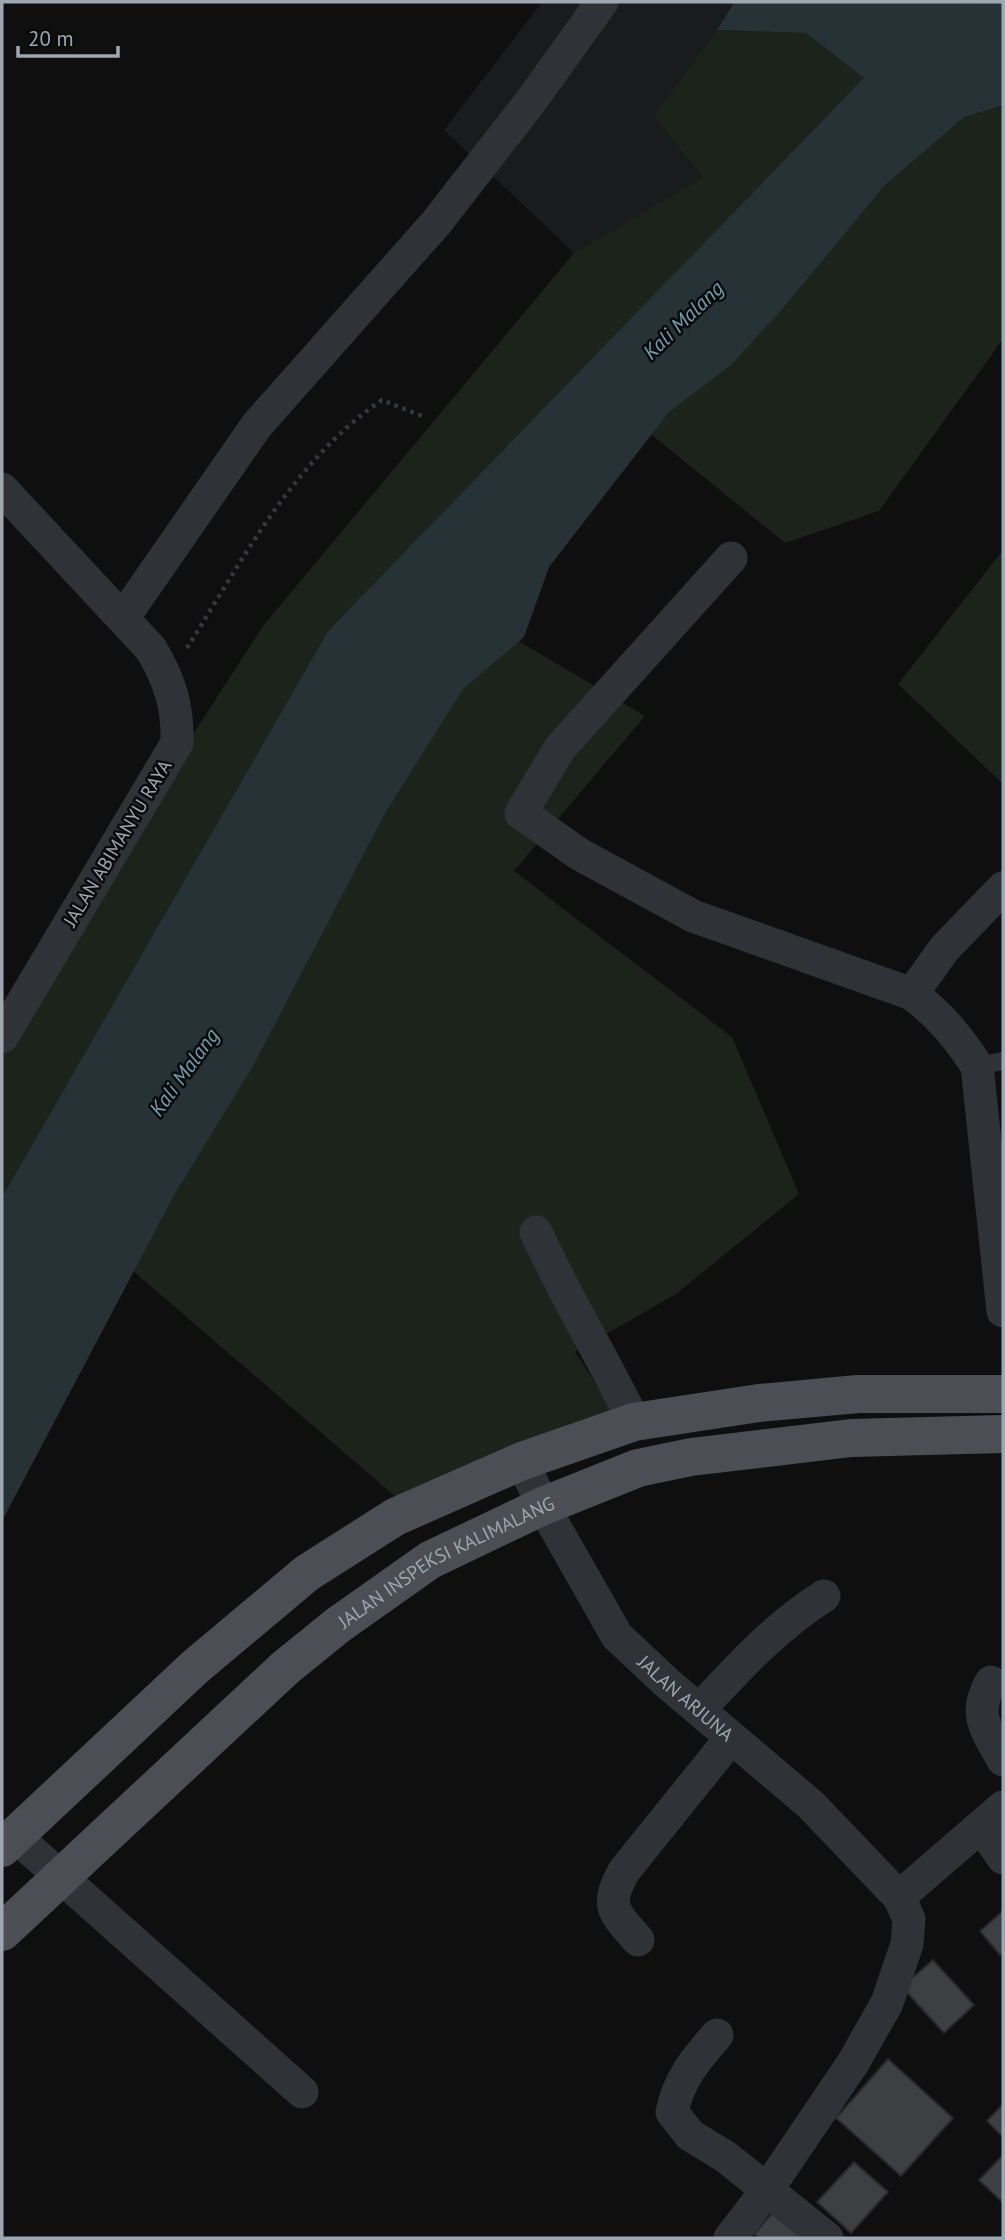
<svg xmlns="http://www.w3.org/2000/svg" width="1005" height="2240" font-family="'PT Sans',sans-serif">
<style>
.built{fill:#1a1b1d}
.green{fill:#1b231b}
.water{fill:#273237}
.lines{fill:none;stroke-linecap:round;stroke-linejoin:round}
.river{stroke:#273237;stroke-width:60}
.building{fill:#3d3f43;stroke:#29292c;stroke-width:2}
.path{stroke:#35393d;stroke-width:4.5;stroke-dasharray:3.5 5;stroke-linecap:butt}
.service{stroke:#2f3236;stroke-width:18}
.minor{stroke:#2f3236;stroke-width:33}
.primary{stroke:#4b4f55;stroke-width:38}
.labels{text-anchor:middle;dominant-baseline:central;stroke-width:5;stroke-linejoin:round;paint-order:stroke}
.street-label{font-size:19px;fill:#9ea8b3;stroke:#0a0a0b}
.water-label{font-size:21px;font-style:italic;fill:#719fb2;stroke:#0a0a0b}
</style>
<rect width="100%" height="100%" fill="#0f0f10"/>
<path class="built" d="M542 2H733L717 30 653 116 703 177 574 253 444 130Z"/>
<path class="green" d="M717 30 806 33 865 78 328 631 2 1197V1030L263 626 574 253 703 177 653 116Z
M1003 63V339L879 511 785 543 604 396Z
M1003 550V784L898 684Z
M473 614 645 716 514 871 732 1037 799 1194 676 1294 575 1352 629 1435 411 1510 76 1222Z"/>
<path class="water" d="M734 2H1003V105L964 117 884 186 783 308 731 365 669 412 549 567 524 637 463 689 385 813 253 1066 173 1197 2 1521V1197L328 631 864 78 806 33 717 30Z"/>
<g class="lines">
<path class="river" d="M847 164 988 27 1003 26
M2 1350 76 1222 103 1183"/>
</g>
<path class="building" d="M1003 1911V1952L1000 1955 980 1931Z
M933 1960 974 2005 944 2033 902 1987Z
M888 2059 953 2118 901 2176 836 2118Z
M1003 2104V2137L987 2121Z
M1003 2155V2203L979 2180Z
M854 2162 888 2192 851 2233 817 2202Z
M774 2211 805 2238H759L754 2234Z"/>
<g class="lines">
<path class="path" d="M187 648C243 559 294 460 382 400L422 416"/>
<path class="service" d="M977 1066 1003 1061"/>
<g class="minor">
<path d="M2 489 151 649C170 681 178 706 177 743L2 1037"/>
<path d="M731 558 560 748 521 813 579 854 693 916 912 994C940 1015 958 1037 977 1066L1003 1311"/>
<path d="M123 618 257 425 436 223 531 101 602 2"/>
<path d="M912 994 944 949 1003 888"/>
<path d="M536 1232C565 1297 603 1357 634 1422"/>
<path id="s1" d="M522 1461 543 1506 617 1636 666 1682 811 1805 899 1897 909 1919 907 1944 887 2003 853 2063 767 2190 730 2238"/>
<path d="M991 1682C972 1715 987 1730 1003 1760"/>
<path d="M700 1709C739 1667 775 1627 824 1596"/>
<path d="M981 1826 1003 1858"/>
<path d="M15 1836 302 2092"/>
<path d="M899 1897 1003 1807"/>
<path d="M638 1940C614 1912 604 1907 624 1871L731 1738"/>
<path d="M717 2035C695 2060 679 2079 672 2112L690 2135 726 2157 827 2238"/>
</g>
<g class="primary">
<path d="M2 1848 195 1667 307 1573 395 1517 522 1461 634 1422 759 1403 858 1394H1003"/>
<path id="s2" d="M2 1932 285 1668 338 1625 430 1560 543 1506 638 1468 691 1457 851 1438 1003 1434"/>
</g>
</g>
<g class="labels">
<g class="street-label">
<text transform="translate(117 843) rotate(-59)">JALAN ABIMANYU RAYA</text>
<text stroke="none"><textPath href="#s2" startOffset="581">JALAN INSPEKSI KALIMALANG</textPath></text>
<text stroke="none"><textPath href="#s1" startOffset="292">JALAN ARJUNA</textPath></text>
</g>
<g class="water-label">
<text transform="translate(683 320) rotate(-44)">Kali Malang</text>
<text transform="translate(184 1072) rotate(-54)">Kali Malang</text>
</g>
</g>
<rect width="1005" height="2240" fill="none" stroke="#9ea8b3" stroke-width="7"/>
<path d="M18 46v10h100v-10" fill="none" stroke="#9ea8b3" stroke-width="3.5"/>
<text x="28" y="46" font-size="21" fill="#9ea8b3" stroke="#0a0a0b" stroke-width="5" paint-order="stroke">20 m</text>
</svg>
